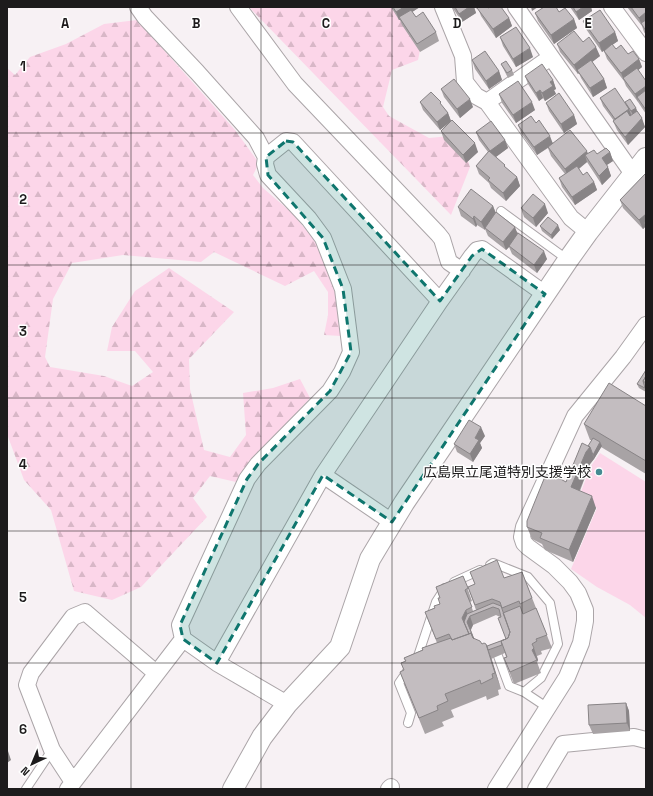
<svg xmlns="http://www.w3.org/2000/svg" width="653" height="796" font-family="'Space Grotesk','Noto Sans JP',sans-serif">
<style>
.green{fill:#fcd6e9}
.forest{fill:url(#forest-firs)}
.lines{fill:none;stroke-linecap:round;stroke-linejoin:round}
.service-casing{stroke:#aba5a8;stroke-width:10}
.minor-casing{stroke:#aba5a8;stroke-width:18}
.tertiary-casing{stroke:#aba5a8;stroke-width:22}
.service{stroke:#fff;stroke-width:8}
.minor{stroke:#fff;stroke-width:16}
.tertiary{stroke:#fff;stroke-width:20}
.wall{fill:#a8a3a5;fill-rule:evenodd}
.shaded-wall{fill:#888486}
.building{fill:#c3bdc0;stroke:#888486}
.marked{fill:#0f766e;fill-opacity:0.2;stroke:#0f766e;stroke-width:3;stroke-dasharray:8 5;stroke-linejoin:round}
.grid{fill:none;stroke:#1d1b1c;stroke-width:1;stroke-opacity:0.55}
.poi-dot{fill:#448b93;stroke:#fff;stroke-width:1.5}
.labels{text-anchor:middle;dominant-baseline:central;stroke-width:3;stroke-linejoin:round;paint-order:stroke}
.poi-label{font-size:14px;fill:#1d1b1c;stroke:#fff;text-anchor:end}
.grid-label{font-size:13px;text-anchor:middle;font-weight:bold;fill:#1d1b1c;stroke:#fff;stroke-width:3;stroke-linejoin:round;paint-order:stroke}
</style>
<defs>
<pattern id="forest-firs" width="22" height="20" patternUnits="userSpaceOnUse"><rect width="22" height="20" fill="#fcd6e9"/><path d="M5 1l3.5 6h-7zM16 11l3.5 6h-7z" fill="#d8b7c7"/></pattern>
</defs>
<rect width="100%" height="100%" fill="#f7f1f4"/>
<path class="green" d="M600 453 646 482V618L630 605 597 587 571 569 597 508 578 499 591 466Z"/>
<path class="forest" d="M249 7H391L421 45 418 60 392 70 383 107 389 116 429 138 460 135 470 167 451 215Z
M137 20 235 130 259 163 253 175 263 188 291 212 312 237 327 261 336 288 341 336 324 335 328 315V292L314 271 285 286 214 252 201 262 123 255 72 263 53 299 45 357 50 367 104 376 132 386 153 372 135 351H107L112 327 135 291 169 268 234 312 189 359 190 389 204 450 230 457 246 435 243 393 273 388 300 379 310 398 236 482 210 476 193 498 207 517 141 587 112 600 74 591 51 510 24 480 7 434V68L15 75 30 57 66 44 104 24Z"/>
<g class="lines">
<defs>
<path id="service" d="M501 211 568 260
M490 565 493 563 528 577 550 603 558 644 541 678 524 692
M454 582 480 570
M498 656 509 686 524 692 548 708
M415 660 418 656 436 602 445 588
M408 723 411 713 399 683 408 670
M26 789 52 750"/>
<path id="minor" d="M238 7 295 84 438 234 442 239 449 262 462 271
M443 7 463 56 465 82 476 96 487 102
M516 7 633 174
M612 7 646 53
M551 57 487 102 571 218 588 232
M266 157 286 141 293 142 440 301
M323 475 392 522
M183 639 217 663 287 704
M217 663 323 475 440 301 472 256 477 250 482 249 545 294
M73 782 52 750 27 685 31 673 73 617 85 612 156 673
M68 789 183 639 180 625 247 479 258 464 330 391 342 372 351 352 343 289 323 238 309 219 268 175 265 164 266 157 256 138 197 72 145 17 138 7
M389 789 391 787
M496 789 567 677 581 643 585 621V610L578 593 570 582 554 566 528 547 524 543 522 537 524 527 575 416 623 357 646 325
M536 789 563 744 634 737 646 740"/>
<path id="tertiary" d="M233 789 262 737 287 704 340 647 370 559 382 539 404 503 568 260 588 232 646 158"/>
</defs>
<use href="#service" class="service-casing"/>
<use href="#minor" class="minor-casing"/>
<use href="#tertiary" class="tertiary-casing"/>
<use href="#service" class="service"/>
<use href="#minor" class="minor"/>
<use href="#tertiary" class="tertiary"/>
</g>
<path class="wall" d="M391 7H420L412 12 416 17 436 32 439 41 420 52 402 25 400 20H399Z
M452 7H474L476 13 462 22Z
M475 7H488V8L509 18 512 26 496 38 481 16 478 8 477 9Z
M570 7H591L592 11 579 20Z
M627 7H646V35L644 32 642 26Z
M559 12 574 19 577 28 554 44 538 21 535 13Z
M583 21 615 32 618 41 612 45 616 49 639 59 642 67 638 70 646 81V114L638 102 626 86 624 81 607 59 604 51 608 47 602 52 586 29Z
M500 37 533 57 516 67 503 46Z
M583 42 600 56 592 62 604 79 607 88 593 97 581 78 579 73 578 74 560 52 557 44Z
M472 60 499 71 502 80 489 89 475 69Z
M501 64 512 70 514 75 508 78Z
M525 76 553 80 556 89 554 90 556 94 545 101 543 98 539 101 528 84Z
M441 89 473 107 460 118 444 97Z
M499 94 535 110 516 123 502 103Z
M600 98 627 105 625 102 636 108 645 127 628 145 617 130 613 121H614L603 106Z
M420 102 442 106 448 113 451 121 478 152 466 163 444 140 441 131 450 122 440 130 423 110Z
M546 103 574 115 577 124 564 133 549 111Z
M536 123 553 143 588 153 597 154 610 152 613 161 607 165 611 176 602 185 587 162 579 169 583 175 594 182 597 190 575 205 562 187 559 178 565 174 551 156 548 148 537 155 521 133 518 125Z
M476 132 505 140 508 148 496 157 507 169 517 177 520 186 506 201 491 188 489 183 479 174 476 166 488 152 479 140Z
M646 173V227V226L643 229 623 208 620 200Z
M493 206 496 213 547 259 537 273 512 254 509 247 506 250 488 236 485 229V230L477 225 476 227 461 216 458 207Z
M521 208 548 213 536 227 524 217Z
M540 226 560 230 552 239 542 231Z
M646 370V392L639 388 637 384Z
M646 406V474L601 447 594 459 590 464 580 491 596 508 573 562 545 550 542 544 532 539 527 527 552 477 566 482 592 440H590L584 424Z
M485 436 480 443 482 448 473 462 457 452 454 444Z
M470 572 504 578 522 572 536 608 552 648 541 651 542 654 537 656 538 660 537 662 541 673 514 684 504 658 506 657 505 653 491 659 501 689 498 690 499 695 487 700 486 696 451 710 454 717 442 722 444 726 425 734 400 672 404 670 401 663 405 661 404 658 422 650V648L437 643 425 612 434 608 440 604V598L436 587 463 576 472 601 470 602 473 611 476 610 468 587 475 584ZM496 615 500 617 506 639 487 646 482 644 474 639 471 630 473 625Z
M626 703 629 711 630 731 593 734 589 725Z"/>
<path class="shaded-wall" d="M404 7H420L401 19 399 17 400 20H399L396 12Z
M469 7H474L476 13 462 22 459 14Z
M531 7H538L532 11Z
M583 7H591L592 11 579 20 576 12Z
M646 12V23H641L642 26 639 18Z
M509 18 512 26 496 38 493 29Z
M574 19 577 28 554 44 551 35Z
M615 32 618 41 602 52 599 43Z
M596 47 600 56 579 72 577 70 579 73 578 74 574 65Z
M530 48 533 57 516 67 513 59Z
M639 59 642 67 625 81 623 78 621 73Z
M499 71 502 80 489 89 486 81Z
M604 79 607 88 593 97 590 88Z
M553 80 556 89 554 90 556 94 545 101 542 93 550 82Z
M646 86V96L637 97 638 102 635 94Z
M540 90 543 98 539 101 536 93Z
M470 99 473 107 460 118 457 109Z
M532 102 535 110 516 123 513 115Z
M636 108 637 112 633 115 631 111Z
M629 109 632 117 618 127 615 119Z
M448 113 451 121 440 130 437 122Z
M574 115 577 124 564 133 561 124Z
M642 118 645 127 628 145 625 137Z
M550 136 553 144 537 155 534 147Z
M505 140 508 148 493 159 490 151Z
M475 143 478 152 466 163 463 155Z
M587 151 590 160 585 155 587 162 568 177 565 169Z
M610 152 613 161 605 166 602 158Z
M608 167 611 176 602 185 599 176Z
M517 177 520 186 506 201 503 193Z
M594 182 597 190 575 205 572 197Z
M545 204 548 213 536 227 533 218Z
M493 206 496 214 485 228V230L481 222Z
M646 214V224L644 222 646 226 643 229 639 220Z
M474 216 477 225 476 227 473 219Z
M558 225 560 230 552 239 551 235Z
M515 227 518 235 509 246V247L506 250 503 242Z
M544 251 547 259 537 273 534 265Z
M481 427 485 436 480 443 482 448 473 462 470 454 475 438Z
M600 442 602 446 594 459 593 455Z
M590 447 594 459 590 464 576 499 571 487 586 452Z
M592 496 596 508 573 562 569 550Z
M466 610 469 618 470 616 473 625 470 631 467 630 462 618Z
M486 644 492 660 501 689 495 673Z
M534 648 538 660 537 662 532 650Z
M626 703 629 711 630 731 627 723Z
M7 748 11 760 7 763Z"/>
<path class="building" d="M393 7H404L396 12Z
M455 7H469L459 14Z
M479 7H488V8L490 7H501L509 18 493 29 477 8Z
M544 7H556L559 12 565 8 574 19 551 35 535 13Z
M573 7H583L576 12Z
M631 7H646V12L639 18Z
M411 10 416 17 423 12 436 32 417 44 399 17Z
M600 10 615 32 599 43 583 21Z
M646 20V31L641 23Z
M516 27 530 48 513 59 500 37Z
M574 31 583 42 589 37 596 47 574 65 557 44Z
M612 44 616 49 621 45 628 54 633 51 639 59 621 73 604 51Z
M485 51 499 71 486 81 472 60Z
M591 60 604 79 590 88 577 70Z
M506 61 512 70 507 73 501 64Z
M542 64 553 80 550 82 553 86 542 93 540 90 536 93 525 76Z
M637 68 646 81V86L635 94 623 78Z
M454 79 470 99 457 109 441 89Z
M518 81 532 102 513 115 499 94Z
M615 88 629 109 615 119 600 98Z
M646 90V110L637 97Z
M431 92 441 102 440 103 448 113 437 122 420 102Z
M559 93 574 115 561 124 546 103Z
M630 99 636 108 631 111 625 102Z
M627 111 630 116 637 111 642 118 625 137 613 121Z
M531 116 536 123 539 120 550 136 534 147 518 125Z
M452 120 475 143 463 155 441 131Z
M491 121 505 140 490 151 476 132Z
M570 130 587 151 565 169 548 147Z
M606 148 610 152 602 158 608 167 599 176 585 155 594 150 597 154Z
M489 151 505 165 504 166 517 177 503 193 488 180 490 178 476 166Z
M577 166 583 175 587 172 594 182 572 197 559 178Z
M646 173V214L639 220 620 200Z
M471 189 493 206 481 222 474 216 473 219 458 207Z
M533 194 545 204 533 218 521 208Z
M496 212 515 227 503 242 485 228Z
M548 217 558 225 551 235 540 226Z
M518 233 544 251 534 265 509 246Z
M646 370V376L643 381 645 388 637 384Z
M646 376V383L643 381Z
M609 383 646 406V461L584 424Z
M469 420 481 427 475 438 479 440 470 454 454 444Z
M593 438 600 442 593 455 590 447 588 446Z
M582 443 590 447 586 452 571 487 592 496 569 550 540 538 542 533 527 527V521L546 474 552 477 553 475 566 482Z
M497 560 504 578 522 572 532 598 520 604 519 601 502 608 500 602 492 599 475 605 468 587 475 584 470 572Z
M463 576 468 588 465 590 472 607 466 610 462 618 469 634 452 640 449 634 436 639 425 612 435 608 434 606 440 604 438 598H440L436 587Z
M493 603 501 606 510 632 508 638 501 641 502 645 488 650 487 646 506 639 498 618 501 617 499 609 493 607 470 616 467 622 474 639 473 638 471 633 469 634 464 622 467 614Z
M520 606 523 614 536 608 547 635 536 639 537 641 532 644 534 648 532 650 537 660 510 672 504 658 507 657 501 641 508 638 510 632 503 613Z
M471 633 473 638 480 641 482 644 484 643 486 644 495 673 492 674 493 678 481 684 480 680 445 694 448 701 437 706 438 710 419 718 400 672 404 670 401 663 406 661 404 658 423 650 422 648 451 638 452 640Z
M626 703 627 723 589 725 588 705Z"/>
<path class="marked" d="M286 141 293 142 440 301 472 256 482 249 545 294 392 522 323 475 217 663 183 639 180 625 247 479 258 464 330 391 351 352 343 289 323 238 268 175 266 157Z"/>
<path class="grid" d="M131 7V789M261 7V789M392 7V789M522 7V789M7 133H646M7 265H646M7 398H646M7 531H646M7 663H646"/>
<circle class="poi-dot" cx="599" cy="472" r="4"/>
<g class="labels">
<g class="poi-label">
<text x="591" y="472">広島県立尾道特別支援学校</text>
</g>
</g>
<g class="grid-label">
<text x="65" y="28">A</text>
<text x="196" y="28">B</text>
<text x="326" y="28">C</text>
<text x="457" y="28">D</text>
<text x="588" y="28">E</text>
<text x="23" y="71">1</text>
<text x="23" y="204">2</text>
<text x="23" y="336">3</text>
<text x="23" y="469">4</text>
<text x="23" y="602">5</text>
<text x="23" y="734">6</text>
</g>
<rect width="653" height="796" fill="none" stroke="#1d1b1c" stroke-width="16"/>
<g transform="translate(32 764) rotate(224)" stroke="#ffffff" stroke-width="3" paint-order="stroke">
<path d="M0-3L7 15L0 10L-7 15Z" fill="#1d1b1c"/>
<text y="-6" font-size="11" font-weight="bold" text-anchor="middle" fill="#1d1b1c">N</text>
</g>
</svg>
